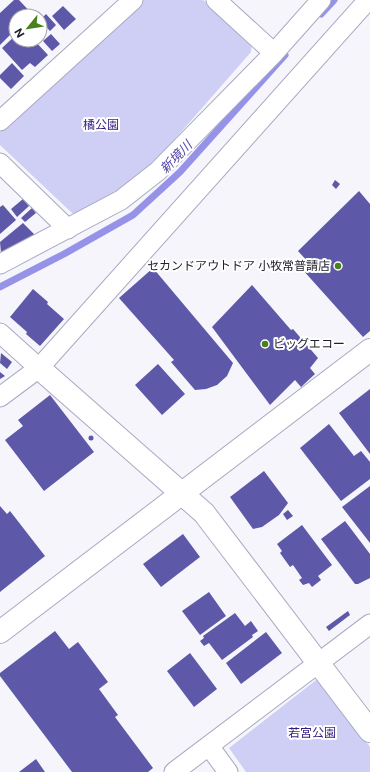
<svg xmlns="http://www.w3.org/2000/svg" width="370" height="772" font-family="'Public Sans','Noto Sans JP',sans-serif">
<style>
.green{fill:#cfcff6}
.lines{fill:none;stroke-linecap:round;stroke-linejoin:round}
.stream{stroke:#9692e8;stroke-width:7}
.building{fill:#5e58a8}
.minor-casing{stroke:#a9a9c3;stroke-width:21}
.tertiary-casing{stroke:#a9a9c3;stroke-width:24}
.minor{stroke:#fff;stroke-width:19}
.tertiary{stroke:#fff;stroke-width:22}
.poi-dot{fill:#49811b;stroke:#fff;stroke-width:1.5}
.labels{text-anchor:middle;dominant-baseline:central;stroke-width:4;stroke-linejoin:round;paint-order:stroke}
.park-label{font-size:12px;fill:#341e81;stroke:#fff}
.poi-label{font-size:12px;fill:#21212b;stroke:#fff;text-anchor:end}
.water-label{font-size:13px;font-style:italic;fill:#5042a6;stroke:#fff}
</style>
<rect width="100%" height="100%" fill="#f5f5fb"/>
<path class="green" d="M141 0H203L252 39 251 52 160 156 143 172 115 194 80 214 72 213 0 145V132Z
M320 677 370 747V772H246L229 748Z"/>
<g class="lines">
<path class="stream" d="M321 14 334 0
M0 287 64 254 133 215 180 172 285 55"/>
</g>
<path class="building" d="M14 0H19L34 16H16V29L0 45V13Z
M63 6 76 19 64 30 52 16Z
M46 14 56 25 50 31 40 20Z
M51 34 60 44 52 51 43 41Z
M16 35V40H34L48 55 35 67 30 63 22 70 2 48Z
M12 63 24 76 11 89 0 78V75Z
M335 180 340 184 336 189 332 185Z
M359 191 370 204V331L363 337 302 269 309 263 298 251Z
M23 199 29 206 17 217 11 209Z
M3 205 16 220 0 234V207Z
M32 208 36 213 25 222 21 218Z
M23 223 35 235 1 253 0 242Z
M153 268 233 363 227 376 217 385 206 389 195 390 171 362 174 360 119 298Z
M252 285 291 330 293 329 318 358 310 368 315 374 301 387 295 380 270 405 212 327Z
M33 289 48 302 47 304 64 319 40 346 26 334 27 332 10 317Z
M1 353 12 362 7 369 0 363Z
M158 364 185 394 162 415 135 385Z
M0 372 5 376 0 379Z
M370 389V454L339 413Z
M50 395 94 452 44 491 5 440 23 426 18 420Z
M329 424 354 456 361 451 370 462V479L341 501 300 448Z
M88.5 438a2.5 2.5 0 1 1 5 0a2.5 2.5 0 1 1-5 0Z
M264 471 288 503 279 515 262 527 253 529 230 497Z
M370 486V543L342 507Z
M0 506 7 514 10 511 45 556 0 592Z
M288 510 293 516 287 520 283 514Z
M345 521 370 554V578L358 584H355L321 539Z
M302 525 332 565 318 576 321 580 312 587 309 583 303 585 299 580 302 578 293 565 290 567 280 553 282 551 277 544Z
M183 534 200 557 161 587 143 564Z
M209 592 226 616 200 635 182 611Z
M348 611 350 615 329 631 326 627Z
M235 613 245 626 251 621 258 631 252 635 253 637 222 660 209 643 204 646 200 641 204 638 203 636Z
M55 631 69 649 78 642 108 682 99 689 118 715 115 717 153 768 148 772H72L0 676V673Z
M266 632 282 653 241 684 226 663Z
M190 653 217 689 194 707 167 671Z
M36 759 45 772H19Z"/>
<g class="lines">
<defs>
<path id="minor" d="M216 0 274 53
M0 121 133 0
M0 163 68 229
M0 264 121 200 158 171 274 53 321 0
M0 333 39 368
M0 397 39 368 368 0
M209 746 228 772
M174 772 370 624"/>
<path id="tertiary" d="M39 368 204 513 370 731
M0 632 370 350"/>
</defs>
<use href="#minor" class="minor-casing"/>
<use href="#tertiary" class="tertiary-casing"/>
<use href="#minor" class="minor"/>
<use href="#tertiary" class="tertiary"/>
</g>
<g class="poi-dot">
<circle cx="338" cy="266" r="4"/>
<circle cx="265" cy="344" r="4"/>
</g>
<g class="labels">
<g class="park-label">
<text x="101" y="125">橘公園</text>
<text x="312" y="733">若宮公園</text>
</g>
<g class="poi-label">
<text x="330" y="266">セカンドアウトドア 小牧常普請店</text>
<text x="273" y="344" text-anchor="start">ビッグエコー</text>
</g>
<g class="water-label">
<text transform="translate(176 157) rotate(-46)">新境川</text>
</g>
</g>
<g transform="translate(28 28) rotate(240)"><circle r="19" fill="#ffffff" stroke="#a6a6aa"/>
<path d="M0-3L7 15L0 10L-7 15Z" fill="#49811b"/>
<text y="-6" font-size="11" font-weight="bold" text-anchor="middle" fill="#21212b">N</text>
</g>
</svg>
